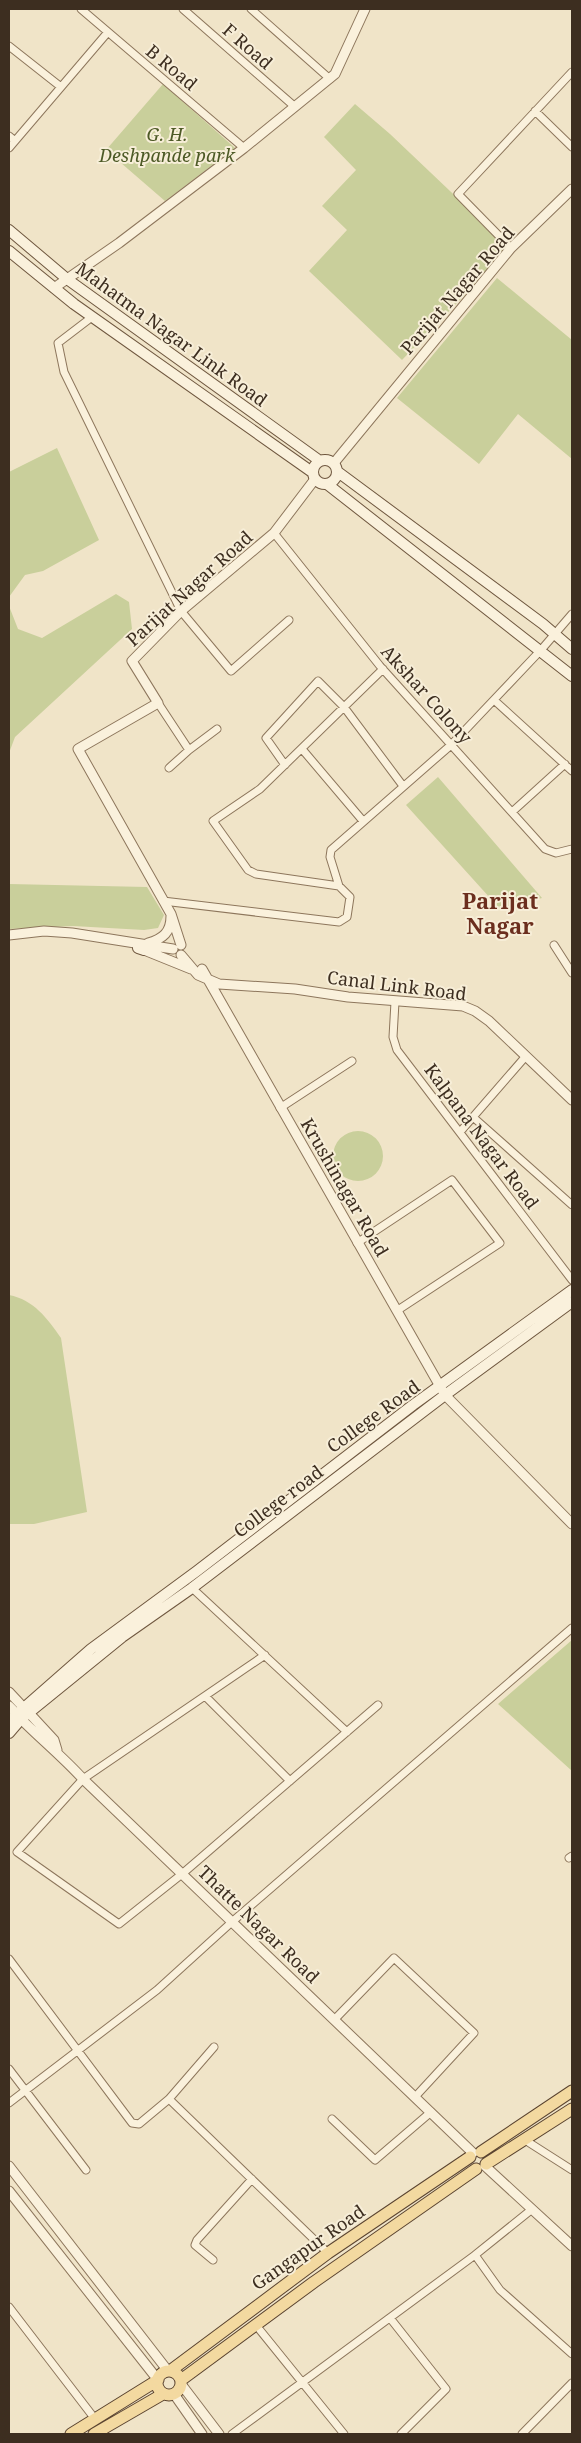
<svg xmlns="http://www.w3.org/2000/svg" width="581" height="2443" font-family="'Noto Serif',serif">
<style>
.green{fill:#c9cf9b}
.lines{fill:none;stroke-linecap:round;stroke-linejoin:round}
.minor-casing{stroke:#8d765c;stroke-width:9}
.tertiary-casing{stroke:#8d765c;stroke-width:11}
.secondary-casing{stroke:#6f573f;stroke-width:12}
.primary-casing{stroke:#5b4430;stroke-width:13}
.minor{stroke:#faf1dc;stroke-width:7}
.tertiary{stroke:#faf1dc;stroke-width:9}
.secondary{stroke:#faf1dc;stroke-width:10}
.primary{stroke:#f3d9a0;stroke-width:11}
.labels{text-anchor:middle;dominant-baseline:central;stroke-width:4;stroke-linejoin:round;paint-order:stroke}
.street-label{font-size:18px;fill:#3d2e20;stroke:#f7eed8}
.park-label{font-size:18px;font-style:italic;fill:#4d5a26;stroke:#f7eed8}
.district-label{font-size:22px;font-weight:bold;fill:#6b2e1e;stroke:#f7eed8}
</style>
<rect width="100%" height="100%" fill="#f0e4c8"/>
<path class="green" d="M163 84 235 148 165 201 106 150Z
M355 104 390 134 510 248 402 360 309 271 347 230 322 206 356 170 324 137Z
M497 278 572 340V459L518 414 479 464 397 398Z
M57 448 99 540 43 571 25 575 9 597V472Z
M116 594 129 602 132 629 15 737 9 753V606L18 629 42 638Z
M438 777 542 898 500 909 406 805Z
M9 884 147 887 164 915 158 928 144 930 73 926 9 929Z
M333 1156a25 25 0 1 1 50 0a25 25 0 1 1-50 0Z
M9 1295C34 1300 47 1318 61 1338L87 1512 34 1524H9Z
M572 1640V1771L498 1704Z"/>
<g class="lines">
<defs>
<path id="minor" d="M81 9 244 148
M183 9 294 106
M251 9 330 79
M9 46 61 87
M535 111 572 147
M9 136 15 141
M9 148 108 32
M511 248 458 194 572 72
M92 317 58 343 64 372 181 611 231 671 289 620
M274 533 380 666 545 849 556 853 572 849
M494 700 572 771
M158 703 189 750 217 729
M302 749 363 821
M285 765 266 738 318 681 344 707 403 786
M169 768 189 750
M512 812 565 764
M339 886 330 857 331 850 451 745 541 650 572 614
M163 901 339 922 347 917 350 897 339 886 256 874 248 870 213 821 260 789 383 669
M554 945 572 973
M395 1002 393 1037 397 1050 572 1280
M280 1108 352 1061
M473 1117 572 1205
M460 1132 526 1056
M357 1243 452 1180 500 1243 398 1310
M192 1588 347 1732
M265 1655 83 1779 17 1852 119 1924 182 1874 378 1705
M205 1696 290 1781
M569 1858 572 1856
M9 1959 132 2123 139 2124 169 2099 214 2047
M335 2019 394 1958 474 2033 415 2097
M9 2069 86 2170
M169 2099 328 2253
M9 2103 157 1990 233 1921 572 1628
M332 2119 375 2160 431 2112
M525 2140 572 2170
M531 2210 475 2255 500 2290 572 2354
M213 2260 195 2245 197 2240 252 2179
M9 2307 95 2419
M390 2318 446 2389 401 2434
M255 2324 344 2434
M232 2434 475 2255
M522 2434 572 2383"/>
<path id="tertiary" d="M54 288 119 243 244 148 335 74 365 9
M334 463 511 248 572 189
M9 935 44 931 72 933 173 949
M148 943C163 939 171 932 171 916
M181 945 171 914 78 749 158 703 132 661 181 611 274 533 315 479
M144 950 191 969
M181 955 198 975 219 984 295 989 348 997 463 1006 475 1011 489 1021 572 1100
M202 969 445 1395 572 1524
M9 1692 23 1707
M9 1706 16 1713
M29 1713 54 1740 57 1750
M21 1719C42 1740 64 1758 83 1779L473 2153
M9 2166 168 2371
M485 2166 572 2246
M9 2191 158 2380
M181 2384 219 2434
M174 2394 202 2434"/>
<path id="secondary" d="M9 230 67 279 320 461
M9 251 74 304 312 472
M313 472a12 12 0 1 1 24 0a12 12 0 1 1-24 0Z
M338 472 543 624 572 649
M327 484 572 676
M138 948 144 950
M9 1721 91 1649 197 1571 413 1405 572 1290
M9 1733 21 1719 122 1637 192 1588 445 1395 572 1302"/>
<path id="primary" d="M481 2152 572 2091
M486 2164 572 2109
M170 2371 328 2253 470 2157
M157 2383a12 12 0 1 1 24 0a12 12 0 1 1-24 0Z
M181 2380 314 2282 476 2169
M71 2434 158 2380
M94 2434 163 2394"/>
</defs>
<use href="#minor" class="minor-casing"/>
<use href="#tertiary" class="tertiary-casing"/>
<use href="#secondary" class="secondary-casing"/>
<use href="#primary" class="primary-casing"/>
<use href="#minor" class="minor"/>
<use href="#tertiary" class="tertiary"/>
<use href="#secondary" class="secondary"/>
<use href="#primary" class="primary"/>
</g>
<g class="labels">
<g class="street-label">
<text transform="translate(248 46) rotate(41)">F Road</text>
<text transform="translate(172 67) rotate(40)">B Road</text>
<text transform="translate(457 290) rotate(-49)">Parijat Nagar Road</text>
<text transform="translate(172 334) rotate(36)">Mahatma Nagar Link Road</text>
<text transform="translate(189 588) rotate(-42)">Parijat Nagar Road</text>
<text transform="translate(427 694) rotate(48)">Akshar Colony</text>
<text transform="translate(397 985) rotate(7)">Canal Link Road</text>
<text transform="translate(482 1136) rotate(53)">Kalpana Nagar Road</text>
<text transform="translate(345 1187) rotate(60)">Krushinagar Road</text>
<text transform="translate(373 1416) rotate(-36)">College Road</text>
<text transform="translate(278 1501) rotate(-37)">College road</text>
<text transform="translate(259 1924) rotate(44)">Thatte Nagar Road</text>
<text transform="translate(308 2247) rotate(-35)">Gangapur Road</text>
</g>
<g class="park-label">
<text x="167" y="134">G. H.<tspan x="167" dy="21">Deshpande park</tspan></text>
</g>
<g class="district-label">
<text x="500" y="900">Parijat<tspan x="500" dy="25">Nagar</tspan></text>
</g>
</g>
<rect width="581" height="2443" fill="none" stroke="#3d2e20" stroke-width="20"/>
</svg>
